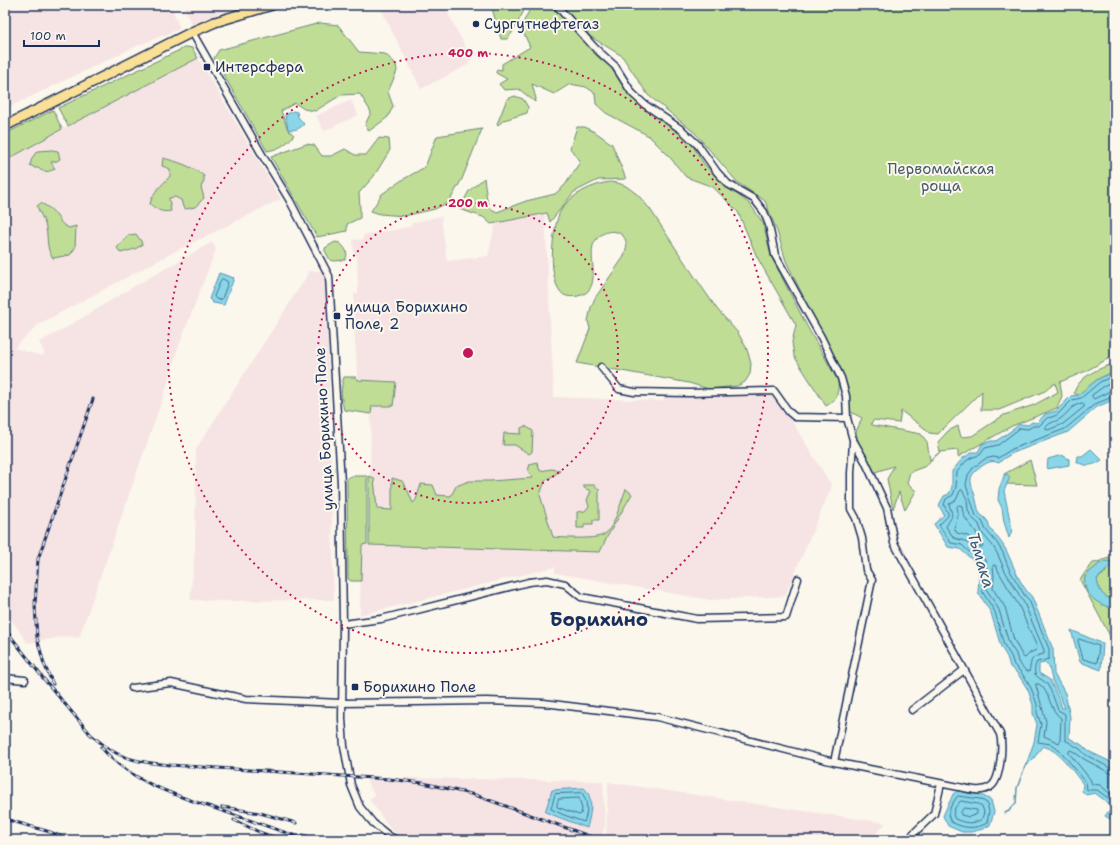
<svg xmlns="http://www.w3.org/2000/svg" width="1120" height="845" font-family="'Shantell Sans',sans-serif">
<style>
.built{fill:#f6e4e4}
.green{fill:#bfdd95;stroke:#6d867a;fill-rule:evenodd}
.water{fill:#88d6e7;stroke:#5c93b0;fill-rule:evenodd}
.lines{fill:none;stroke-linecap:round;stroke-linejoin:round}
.shore{stroke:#477295;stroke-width:1}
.stream{stroke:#5c93b0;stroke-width:1.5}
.street-casing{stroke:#1b2f5e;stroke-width:9}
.primary-casing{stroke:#1b2f5e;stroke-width:12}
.street{stroke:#fbf7ec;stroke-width:6}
.primary{stroke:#f9e096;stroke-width:9}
.rail-casing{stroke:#1b2f5e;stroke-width:3}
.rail{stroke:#fbf7ec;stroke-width:1.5;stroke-dasharray:4.5;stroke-linecap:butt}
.ring{fill:none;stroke:#c2185b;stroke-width:2;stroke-dasharray:2 4}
.poi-dot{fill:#1b2f5e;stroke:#fbf7ec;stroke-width:1.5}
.labels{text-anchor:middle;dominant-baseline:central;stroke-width:4;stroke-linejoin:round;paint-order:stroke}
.poi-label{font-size:15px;fill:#1b2f5e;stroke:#fbf7ec;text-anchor:start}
.park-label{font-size:15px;fill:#445a6c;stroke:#fbf7ec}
.street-label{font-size:15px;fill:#1b2f5e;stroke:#fbf7ec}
.water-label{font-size:16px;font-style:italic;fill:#365980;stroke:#fbf7ec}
.district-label{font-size:19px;font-weight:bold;fill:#1b2f5e;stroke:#fbf7ec}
.centre{fill:#c2185b;stroke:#fbf7ec;stroke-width:2}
.ring-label{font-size:12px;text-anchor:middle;font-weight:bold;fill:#c2185b;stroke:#fbf7ec;stroke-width:4;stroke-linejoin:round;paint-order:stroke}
</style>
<rect width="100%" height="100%" fill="#fbf7ec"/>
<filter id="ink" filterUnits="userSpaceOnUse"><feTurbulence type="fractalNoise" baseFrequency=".025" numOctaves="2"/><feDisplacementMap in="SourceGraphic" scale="8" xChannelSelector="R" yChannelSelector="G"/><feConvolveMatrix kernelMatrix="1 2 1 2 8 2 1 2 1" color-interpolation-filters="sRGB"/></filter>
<g filter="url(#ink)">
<path class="built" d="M5 5H171L180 29 139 45 5 109Z
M183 5H249L220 13 192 27Z
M379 5H442L447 11 472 60 468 62 470 64 421 89Z
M198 58 281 199 176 251 39 324 14 348 43 356 44 352 39 342 62 330 133 287 212 242 216 249 177 351 167 386 79 638 68 636 27 643 8 614 5 606V161L62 129Z
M351 100 358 115 324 131 316 116Z
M535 214 545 215 554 397 663 401 664 396 775 394 832 486 785 596 710 600 555 573V567L360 615 361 545 369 544 371 406 395 382 358 380 354 329V294H358L357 256V255H354L353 240 363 239V235L410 227 412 223 441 216 447 261 488 256 496 221Z
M310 271H326L327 305 334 600 226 601 190 600 195 550 196 449Z
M410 778 603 781 605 825 601 840H452L436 835 434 840H406L392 831 369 799 375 796 366 780Z
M608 782 886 823 870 840H606Z"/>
<path class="green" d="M491 5H527L512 33 507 39H501Z
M532 5H552L598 57 613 69 632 98 690 141 704 164 721 182 750 204 763 223 771 256 808 328 838 381C839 393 837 400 826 406L794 356 792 342 796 325 757 257 738 212 713 187 686 177 668 155 649 136 606 113 596 104 595 93 586 87 570 84 554 94 532 84 536 99 535 102 519 89 504 90 499 84 507 79 496 73 497 69 502 70V64L530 47 521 27Z
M561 5H1115V355L1086 371 1060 382 1062 396 1057 408 1012 426 958 457V450L940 452 930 461 926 466 910 472 907 483 916 491 905 510 899 492 893 509 887 479 894 466 875 472 859 445 856 432 862 418 849 411 846 385 786 261 777 231 765 201 738 183 695 133 648 95 622 56 591 37ZM1055 383 1058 392 1034 405 1004 415 972 436 961 437 958 426 948 431 938 442 940 452 930 460 927 442 921 434 872 425 871 423 874 420 899 423 901 411 923 427 929 433 938 434 982 391 981 410H999L1045 391Z
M320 23 338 25 359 52 385 54 396 64 397 71 388 92 393 106 388 117 369 131 365 125 371 112 360 94 341 95 315 111 304 109 295 103 281 111 288 130 294 135C286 145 279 149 267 151L214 58 219 50Z
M186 47 192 48 198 58 68 126 58 108Z
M515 96 523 99 528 107 527 113 504 120 498 125 497 124 507 99Z
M53 110 62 129 5 161V134Z
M577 127H585L598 134 612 144 626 179 598 180 574 192 550 222 547 213 491 224 483 217 459 209 469 191 484 178 488 207 497 212 526 201 555 194 565 185 580 162 570 148Z
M482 129 462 179 449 202 435 209 404 216 380 214 371 211 382 194 402 180 425 167 437 136Z
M379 138 389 139 390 150 374 176 359 193 360 208V218L347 224V231L317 237 271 157 306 144 314 145 322 156H331L345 149 355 155H366Z
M52 150 58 151 60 159 57 161 51 162 55 169C48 172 44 173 38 168H35L30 165 32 158 37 151Z
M163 158C178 162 192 166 204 176V181L201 187 204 198 195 207 186 209 183 207 181 200 175 197 169 198 171 211C162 213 157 210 150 204 154 189 161 187 170 176V169L162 166Z
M610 182 618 183 626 186 638 195 650 209 684 261 717 309 738 333 746 347 749 356 751 364 750 374 745 382 737 386 709 389 689 383 577 363 590 329 588 321 591 307 595 298 623 258C637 231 605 222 594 243 587 257 604 291 578 296 573 297 568 297 564 295 546 283 552 226 561 210 570 195 593 184 610 182Z
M41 203C46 206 52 209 56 215 62 222 59 223 69 228L76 226 75 248 70 255 53 258C45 248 49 236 45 224 43 218 39 212 37 206Z
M136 234 141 241 142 245 135 249 121 253 117 248 128 235Z
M335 242 340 243C346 249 349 253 345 260L335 261 330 260 325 251V248Z
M1115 364V371L1098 379 1078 395 1074 393C1078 377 1100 367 1115 364Z
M344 377H356L358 380 396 382 393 406H372L371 414 344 410C341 398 340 388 344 377Z
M525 426 533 431 532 452 529 454 515 445H503L504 433 521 434V428Z
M1030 460 1037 485 1006 484 1004 474Z
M537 462 540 471 552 469 560 471 545 481 540 495 553 537C564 538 597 540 605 534 615 526 621 501 626 489L632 494 607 537 600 552 369 545V476L374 478 377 509 392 510V478L402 481 408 491 413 503 416 500 421 484 433 485 437 495 451 496 456 486 469 481H490L533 478 528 471 530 464Z
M352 476H367V544L362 545 361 581H351L348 579 347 478Z
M584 485H594L599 489V520H593V524H584V528H577V512L585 511 589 506 587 500 591 491 584 488Z
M1115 556V600C1101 597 1099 592 1097 579L1106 572 1100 563 1085 576V587L1107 607 1115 608V637L1110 636 1080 580 1091 564Z"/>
<path class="water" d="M293 111 297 112 298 117 304 124C300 129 294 131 288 129L285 115Z
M219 273 234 278 224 305 213 303 209 299Z
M1115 371V399L1097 407 1068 432 1013 453 1003 459 999 463C992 460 988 462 982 466 967 477 970 480 975 496 977 502 977 508 980 514 984 517 990 521 989 527 995 535 1002 542 1006 550 1014 566 1019 584 1032 597L1053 649 1054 674 1065 693 1070 717 1069 738 1082 745 1088 751 1109 761 1115 766V822L1105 816 1110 809 1108 803 1095 793 1086 795 1082 791 1083 784C1072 771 1061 751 1043 746 1036 753 1035 760 1026 765L1034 742 1037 724 1033 714V705L1028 690 1018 674 1010 667 1007 657 1001 647 991 613 978 592 979 577 977 564 960 549 948 547 934 524 944 515 939 505 944 496 949 494 952 487V471L963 458 973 452H978L982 444 991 441H996L1015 428C1018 423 1022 424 1028 425L1032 422 1037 423 1045 414 1056 411 1071 396 1078 395 1098 379ZM1046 663 1049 667 1052 680 1065 708H1062L1060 702 1050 680 1039 673V664Z
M1091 449 1102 460C1093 466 1086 467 1077 462L1078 456H1082Z
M1062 455 1069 459V465L1047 469 1048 459Z
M1007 474 1010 477 1004 491 1012 530 1009 538 1004 522 1002 508 998 500 999 489 1004 476Z
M1108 561 1114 563 1097 579C1099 591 1102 597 1115 600V608C1103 607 1088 599 1085 586 1084 583 1085 579 1085 576L1100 563Z
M1071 630 1103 644 1101 670 1080 662Z
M584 788C595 798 590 816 587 828L545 812 552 790Z
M957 791 981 795 991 800 994 812 990 825 983 829 971 832H962L948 826 943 816C946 808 950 802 953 794Z"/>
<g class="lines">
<path class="shore" d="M223 279 228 282 222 299 220 300 216 299 214 296 221 280Z
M1115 375 1100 382 1081 398 1072 400 1057 415 1052 417 1047 418 1039 426H1033L1028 429 1020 428 998 445 985 448 980 455 973 457 966 461 957 472 956 487 953 495 946 499 944 505 948 513V516L939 525 951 543 962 545 981 563 983 577 982 591 995 612 1004 645 1011 656 1014 665 1021 672 1031 688 1037 704V713L1041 724 1038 742 1051 744 1062 753 1086 782 1087 790H1097L1111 800 1114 808 1112 814 1115 817
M1115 381 1103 387 1092 395V397L1094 399 1110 391H1115
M1115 396 1095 404 1065 429 1012 449 998 458 993 457 985 459 973 468 968 475 966 485 976 516 982 521 986 530 997 543 1003 553 1009 569 1025 596 1029 600 1049 649V659L1037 662C1035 665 1034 670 1035 674 1038 679 1044 680 1047 684 1052 692 1055 702 1058 710L1065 714V740L1080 749 1086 755 1112 769H1115
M1082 403 1084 404V407L1063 424 1048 430 1046 429V427C1050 422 1055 422 1060 419 1070 412 1068 407 1082 403Z
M962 490 967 499 968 510 971 517 979 524 982 533 993 546 998 555 1005 571 1024 603 1044 650V654C1029 657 1032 660 1029 672L1026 671 1018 662 1016 654 1009 643 999 610 987 590 988 577 985 560 965 541 954 538 946 527C952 514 954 520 949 504L956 500 960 491Z
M959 505 962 506C963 517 966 519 973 528 975 530 980 540 983 544L982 547H980L968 536 957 533 954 528C956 520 960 516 957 507Z
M994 565 996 566 1000 574 1019 606 1037 647 1036 650 1030 653 1025 658 1023 657 1014 640 1005 607 993 589 994 576 993 567Z
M1079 639 1099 646 1097 663 1083 659 1078 641Z
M1036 684H1039C1050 691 1049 710 1061 718L1060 741 1059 743 1044 736 1046 722Z
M1115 774 1110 773 1084 759 1071 750 1069 751V753L1090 779 1092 784 1100 785 1115 798
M582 793C588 801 588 813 584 822L564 815 551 809 555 794Z
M958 796 980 799 987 803 989 812 987 823C975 830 963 828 951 822L948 815 951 806Z
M559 799 579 798 582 809 581 814 579 815 557 807V805Z
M961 801 978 804 982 806 984 812 982 819C973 825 964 823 955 819L953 815 955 808Z
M964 808 977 810V814L969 817 961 815V812Z"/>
<path class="stream" d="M1005 813 1009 811 1011 808 1016 803 1017 788 1026 764"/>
<defs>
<path id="street" d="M192 32 264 158 290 201 329 276 341 483 343 624 342 719 344 746 351 785 360 807 373 823 389 836 397 840
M601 367 619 389 634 392 689 393 774 391 789 412 795 417 847 418
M343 624 381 619 529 582 547 580 565 584 581 597 697 619 786 617 798 579
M5 678 25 680
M132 688 171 683 246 699 342 703 487 701 544 703 657 717 834 762 959 787C969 789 981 793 990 787 1001 781 1003 745 1000 734L894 543 887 508 865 461 853 440 847 418 846 396 841 378 821 337 775 255 769 225 764 212 754 199 728 184 717 172 698 145 682 130 644 104 632 93 615 66 594 47 556 5
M912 710 964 670
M834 762 872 580 866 570 862 538 856 518 851 509V473L853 442
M913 834 934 814 941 784"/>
<path id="primary" d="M5 126 192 32 215 22 272 5"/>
</defs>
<use href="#street" class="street-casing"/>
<use href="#primary" class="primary-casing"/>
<use href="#street" class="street"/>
<use href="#primary" class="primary"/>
<defs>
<path id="rail" d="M5 629 43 678 92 736
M53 684 44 664 37 638 35 605 38 559 93 399
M89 733C97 740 106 748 116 753 133 762 152 763 170 765L389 779 423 783 475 795 600 840
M101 747C131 783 178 796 220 810 249 820 278 830 307 840
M222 807 260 813 296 823
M5 819 50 832 69 840
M234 820 259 832 282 840
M303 835 318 840"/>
</defs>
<use href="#rail" class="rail-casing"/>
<use href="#rail" class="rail"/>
</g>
</g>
<g class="ring">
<circle cx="468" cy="353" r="150"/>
<circle cx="468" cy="353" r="300"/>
</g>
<g class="poi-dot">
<circle cx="476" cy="24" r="4"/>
<rect x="203" y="63" width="8" height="8" rx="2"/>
<rect x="333" y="312" width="8" height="8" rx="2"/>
<rect x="351" y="683" width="8" height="8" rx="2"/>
</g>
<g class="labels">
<g class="poi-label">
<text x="484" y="24">Сургутнефтегаз</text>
<text x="215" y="67">Интерсфера</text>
<text x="345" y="307">улица Борихино<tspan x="345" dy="17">Поле, 2</tspan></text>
<text x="363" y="687">Борихино Поле</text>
</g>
<g class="park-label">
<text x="941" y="169">Первомайская<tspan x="941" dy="17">роща</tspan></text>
</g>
<g class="street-label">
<text transform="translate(324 429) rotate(-93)">улица Борихино Поле</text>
</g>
<g class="water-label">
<text transform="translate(981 560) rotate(73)">Тьмака</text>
</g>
<g class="district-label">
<text x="599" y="619">Борихино</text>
</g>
</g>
<circle cx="468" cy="353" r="6" class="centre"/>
<g class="ring-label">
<text x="468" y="57">400 m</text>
<text x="468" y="207">200 m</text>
</g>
<rect width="1120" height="845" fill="none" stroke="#fbf7ec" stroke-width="20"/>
<rect x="10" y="10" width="1100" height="825" fill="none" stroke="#1b2f5e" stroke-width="1.5" filter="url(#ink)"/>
<path d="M24 40v6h75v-6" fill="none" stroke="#1b2f5e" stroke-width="2"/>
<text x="30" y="40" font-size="12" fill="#1b2f5e" stroke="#fbf7ec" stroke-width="3" paint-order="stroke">100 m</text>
</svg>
